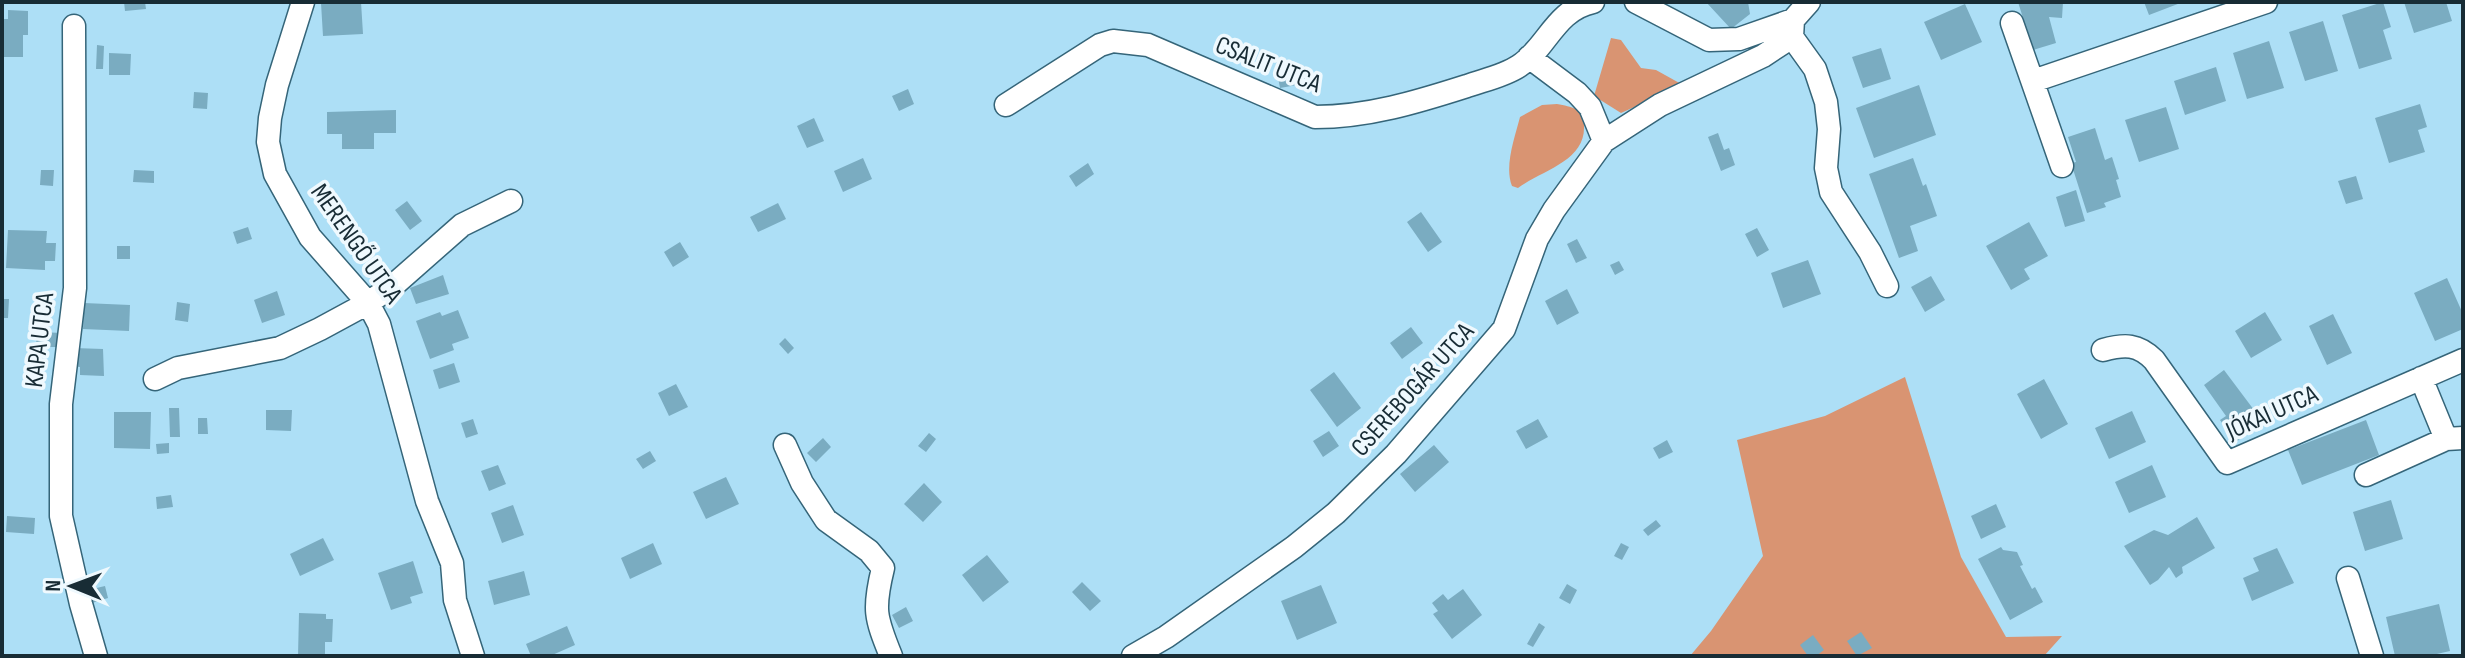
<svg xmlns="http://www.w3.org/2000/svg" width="2465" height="658" font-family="'Sofia Sans Condensed',sans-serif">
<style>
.green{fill:#d99472}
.building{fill:#7aacc1}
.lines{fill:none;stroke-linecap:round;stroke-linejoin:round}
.minor-casing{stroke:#356579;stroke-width:25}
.minor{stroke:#fff;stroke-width:22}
.labels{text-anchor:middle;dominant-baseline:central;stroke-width:7;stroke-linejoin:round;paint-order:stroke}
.street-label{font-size:26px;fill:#182c35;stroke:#eff9fe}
</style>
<rect width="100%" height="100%" fill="#addff6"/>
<path class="green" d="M1611 38 1621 40 1641 68 1656 70 1683 85 1621 113 1594 96Z
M1557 104C1572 107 1583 108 1584 125 1586 161 1544 169 1518 188L1512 186C1504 166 1515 137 1520 117L1542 105Z
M1905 377 1961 557 2006 637 2062 636 2044 656H1690L1711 631 1763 556 1737 440 1825 416Z"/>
<path class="building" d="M124 2H145L146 9 125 11Z
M361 2 363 34 323 36 321 3Z
M1706 2H1748L1750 14 1731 29Z
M2018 2H2063L2062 18 2049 17 2056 43 2033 50Z
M2144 2H2183L2149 15Z
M2383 2 2391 27 2383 30 2392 59 2359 69 2342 15Z
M2404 2H2446L2452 21 2414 33Z
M1965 4 1982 42 1941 60 1924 22Z
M8 10 28 11V35H23V57H2V19H8Z
M2323 21 2338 71 2305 81 2289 32Z
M2269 41 2284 88 2247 99 2233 53Z
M97 45 104 46 103 69H96Z
M1881 48 1891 79 1863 88 1852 57Z
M109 53 131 54 130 75H109Z
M1305 66 1308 83 1280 88 1277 72Z
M2216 67 2226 101 2185 115 2174 81Z
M1919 85 1936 135 1874 158 1856 108Z
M908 89 914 104 899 111 892 96Z
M194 92 208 93 207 109 193 108Z
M2420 104 2427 127 2418 130 2425 152 2389 163 2375 118Z
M2166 107 2179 149 2139 162 2125 120Z
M396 110V133H374V149H342V134H327V112Z
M814 118 824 141 807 148 797 126Z
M2095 128 2105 160 2112 157 2119 179 2116 180 2121 197 2104 203 2106 207 2087 213 2071 163 2076 162 2068 137Z
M1718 133 1724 150 1729 148 1735 165 1721 171 1708 137Z
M863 158 872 179 843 192 834 171Z
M1913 158 1923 186 1926 184 1937 216 1910 226 1918 251 1899 258 1869 174Z
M1088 163 1094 174 1076 187 1069 176Z
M41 170H54L53 186 40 185Z
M134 170 154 171V183L133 182Z
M2356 176 2363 199 2346 204 2338 181Z
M2076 190 2085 221 2065 227 2056 197Z
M407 201 422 221 410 230 395 210Z
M778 203 786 219 758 232 750 217Z
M1421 212 1442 242 1428 252 1407 222Z
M2029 222 2048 256 2024 269 2030 279 2011 290 1986 246Z
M248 227 252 239 237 244 233 232Z
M1757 228 1769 250 1757 257 1745 234Z
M8 230 47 231 46 243H56L55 261H45V270L6 268Z
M1577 239 1587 258 1576 263 1567 244Z
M680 242 689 257 673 267 664 252Z
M117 246H130V259H117Z
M1808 260 1821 294 1783 308 1771 273Z
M1619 261 1624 270 1615 275 1610 265Z
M443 275 449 294 416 304 410 288Z
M1931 276 1945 300 1925 312 1911 287Z
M2447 278 2463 314V329L2435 341 2414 293Z
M1567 289 1579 313 1557 325 1545 301Z
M277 291 285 315 262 323 254 300Z
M2 299H9L8 318H2Z
M177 302 190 304 188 322 175 320Z
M84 303 130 305 129 331 83 329Z
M458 310 469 338 452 344 454 350 430 359 416 321 440 312 442 316Z
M2265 312 2282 340 2251 358 2235 331Z
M2333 314 2352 353 2327 365 2309 326Z
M1411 327 1423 343 1402 359 1390 343Z
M37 332 64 333V347H36Z
M785 338 794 348 788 354 779 344Z
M74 348 103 349 104 376 80 375V367L73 366Z
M454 363 460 382 439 389 433 370Z
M2224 370 2263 422 2236 442 2220 420 2226 416 2204 385Z
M1334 372 1361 408 1337 427 1310 390Z
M2044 379 2068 424 2041 439 2017 394Z
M676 384 688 407 669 416 658 393Z
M169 408H179L180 437H170Z
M266 410H292L291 431 266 430Z
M2132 411 2146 442 2109 459 2095 428Z
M114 412H151L150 449 114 448Z
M198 418H207L208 434H198Z
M473 419 478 434 466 438 461 423Z
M1538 419 1548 437 1526 449 1516 431Z
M2366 420 2379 455 2302 485 2288 450Z
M1329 431 1339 446 1323 457 1313 441Z
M929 433 936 439 926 452 918 446Z
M823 438 831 447 816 462 807 453Z
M1667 440 1673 452 1659 459 1653 448Z
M169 443V453L157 454 156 444Z
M1434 445 1449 462 1415 492 1400 474Z
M650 451 656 461 643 469 636 459Z
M498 465 506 484 489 491 481 471Z
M2152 465 2166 497 2129 513 2115 482Z
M726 477 739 504 706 519 693 492Z
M924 483 942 502 923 522 904 504Z
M171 495 173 507 157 509 156 497Z
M2391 500 2403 539 2365 551 2353 512Z
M1996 504 2006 527 1981 539 1971 516Z
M513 505 524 535 502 543 491 513Z
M7 516 35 518 34 534 6 532Z
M2197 517 2215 548 2182 567 2183 573 2176 578 2169 567 2158 580 2150 585 2124 546 2154 530 2168 535Z
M1656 520 1661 526 1648 536 1643 530Z
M323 538 334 560 300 576 290 554Z
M653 543 662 564 630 579 621 558Z
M1621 543 1629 547 1622 560 1614 556Z
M2001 547 2003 550 2017 552 2023 565 2020 566 2032 589 2035 587 2043 602 2010 620 1978 559Z
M2277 548 2294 583 2252 601 2243 578 2259 571 2253 558Z
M987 555 1009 582 983 602 962 575Z
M413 561 423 593 410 597 412 603 391 610 378 573Z
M524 571 530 595 494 605 488 581Z
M1082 582 1101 601 1090 611 1072 592Z
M1567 584 1577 590 1570 604 1559 598Z
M1321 585 1337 623 1297 640 1281 601Z
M105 586 108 598 92 603 88 590Z
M1463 589 1482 615 1452 639 1433 614 1438 611 1432 603 1443 594 1448 600Z
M2439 604 2450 651 2428 656H2395L2386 617Z
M906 607 913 621 899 628 892 615Z
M299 613 326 614V619H333L332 642H325V656H298Z
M1539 623 1545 627 1533 647 1527 644Z
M567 626 575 645 550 656H531L526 644Z
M1861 632 1872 648 1857 656 1847 641Z
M1813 635 1824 650 1816 656H1808L1800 645Z"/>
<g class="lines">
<defs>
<path id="minor" d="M303 2 277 85 270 118 268 142 275 174 310 237 368 303 379 324 427 501 452 563 455 600 473 656
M1636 2 1709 40 1739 39 1793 20
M1809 2 1793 20 1792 37 1815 69 1826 102 1829 129 1826 168 1831 192 1870 252 1887 286
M2012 23 2062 166
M74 26 75 288 61 404V516L81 604 96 656
M1529 57 1577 93 1590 107 1604 141
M2033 81 2266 2
M1006 105 1100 45 1113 41 1148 45 1315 117C1368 117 1417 102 1467 86 1484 80 1504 76 1519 66 1547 48 1555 10 1593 2
M2103 350C2125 344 2138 344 2154 360L2227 463 2463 360
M2421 378 2446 439
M155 379 178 368 280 348 320 329 368 303 395 284 462 225 511 201
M785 445 802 483 826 520 869 551 883 568C873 609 875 617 891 656
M2366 475 2446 439 2463 438
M2348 578 2372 656
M1133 656 1166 637 1294 547 1336 513 1396 454 1504 329 1537 239 1554 210 1604 141 1660 105 1763 56 1792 37"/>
</defs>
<use href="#minor" class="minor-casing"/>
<use href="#minor" class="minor"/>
</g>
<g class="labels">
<g class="street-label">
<text transform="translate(1268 65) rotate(22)">CSALIT UTCA</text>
<text transform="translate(356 244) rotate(55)">MERENGŐ UTCA</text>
<text transform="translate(40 340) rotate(-83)">KAPA UTCA</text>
<text transform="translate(1413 390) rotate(-48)">CSEREBOGÁR UTCA</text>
<text transform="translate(2272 413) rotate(-24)">JÓKAI UTCA</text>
</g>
</g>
<rect width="2465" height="658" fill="none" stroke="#182c35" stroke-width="8"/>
<g transform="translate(72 586) rotate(271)" stroke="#eff9fe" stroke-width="6" paint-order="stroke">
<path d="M0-6L14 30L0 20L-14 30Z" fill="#182c35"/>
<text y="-12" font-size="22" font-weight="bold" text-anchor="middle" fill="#182c35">N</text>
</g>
</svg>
